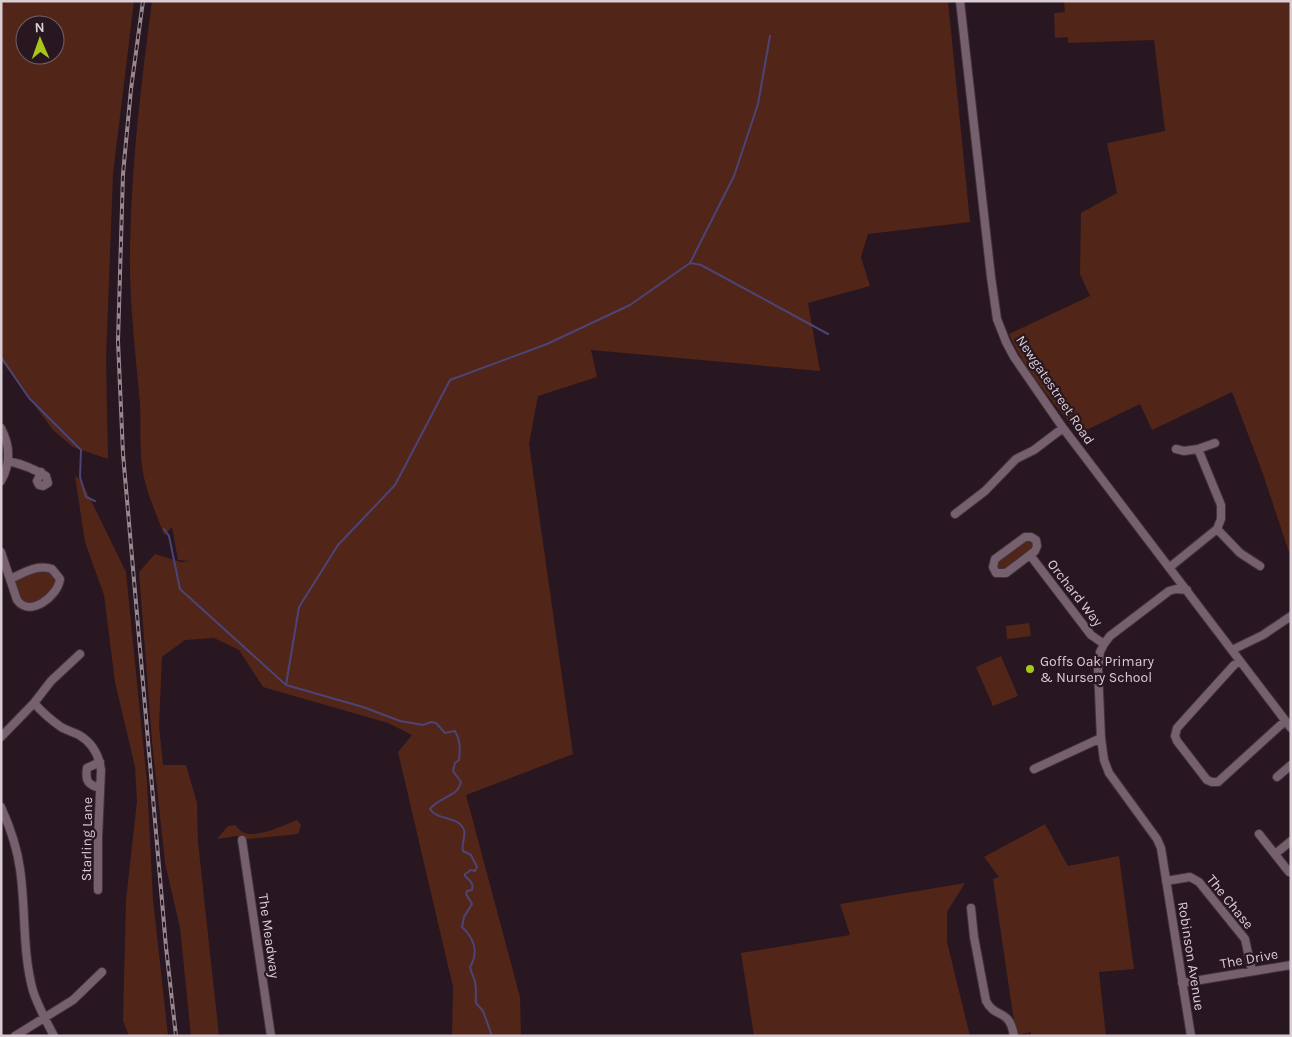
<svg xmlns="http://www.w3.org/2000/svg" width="1292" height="1037" font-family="Karla,sans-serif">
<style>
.green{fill:#512618;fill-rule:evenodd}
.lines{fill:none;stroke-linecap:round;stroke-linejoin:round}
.stream{stroke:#4c4477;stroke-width:2}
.minor-casing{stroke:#40333a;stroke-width:10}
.minor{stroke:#77606d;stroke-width:8}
.rail-casing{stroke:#978890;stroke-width:4}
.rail{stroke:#281621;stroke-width:2;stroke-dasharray:5.5;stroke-linecap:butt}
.poi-dot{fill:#a8c71b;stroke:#281621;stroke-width:2}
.labels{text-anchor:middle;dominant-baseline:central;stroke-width:4.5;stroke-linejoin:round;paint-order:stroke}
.street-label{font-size:14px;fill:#dacdd4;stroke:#281621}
.poi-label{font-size:14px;fill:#dacdd4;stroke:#281621;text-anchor:start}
</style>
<rect width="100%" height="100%" fill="#281621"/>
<path class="green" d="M1 1H134L113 174 106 359 108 459 73 447 53 430 1 360ZM25 25H55V55H25Z
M152 1H948L970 222 868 234 861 257 870 286 808 303 820 371 591 350 597 377 538 396 529 444 573 754 466 795 520 997 521 1036H452L453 987 398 752 412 735 388 723 263 687 239 650 214 638 185 640 162 657 159 726 163 765H186L197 803 198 842 219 1036H191L180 928 165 863 152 741 139 572 155 554 181 562 190 561 178 560 172 527 164 535C156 512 145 490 142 466 139 442 142 418 139 394 135 346 129 298 130 250 131 167 141 84 152 1Z
M1064 1H1291V558L1262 471 1232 392 1152 430 1140 404 1078 434C1054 402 1025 371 1009 334L1090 296 1080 274 1081 213 1117 193 1107 143 1165 131 1154 40 1068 43V37L1055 38 1054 13 1065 12Z
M75 476 81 480 126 572 147 783 153 899 168 1036H129L123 1021 126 900 137 801 135 767 115 682 104 595 85 542Z
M1027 539 1032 541 1034 547 1005 570H997L996 562Z
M47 569 57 576 54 590 37 603H21L15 581 17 579 38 570Z
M1029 623 1031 636 1007 639 1006 626Z
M1001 656 1018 696 993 706 976 667Z
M297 820 301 825 298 834 248 839 237 836 217 839 228 826 235 825C238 828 241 832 245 833 258 838 284 825 297 820Z
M1045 824 1068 866 1119 856 1134 969 1099 972 1106 1036H1031V1032L1016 1035 993 879 999 877 984 857Z
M965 883 947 912V942L970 1036H754L741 953 850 935 840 904Z"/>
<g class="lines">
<path class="stream" d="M690 263 701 265 828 334
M1 357 29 398 81 450 80 477 86 497 95 501
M164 529 169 536 180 589 286 685
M492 1036 483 1011 476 1003C475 996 477 990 475 982 474 977 471 973 470 967 479 952 474 938 462 927L464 917 472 904 466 894 467 891 472 890C474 883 470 881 465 876V874L471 870 475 871 477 867 471 855 463 851C461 844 466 837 464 830 458 815 437 821 430 809 436 801 447 798 455 792 458 790 460 785 461 782L453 771 455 763 459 760C460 749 461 741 455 731L445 733 436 723 431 722 423 725 400 721 363 707 286 685 299 607 338 545 395 485 450 380 547 344 630 305 690 263 734 176 758 104 770 36"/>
<defs>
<path id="minor" d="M960 1 991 277 997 319 1006 342 1014 357 1063 428 1291 728
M1 428C10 445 11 463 1 481
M1215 443 1198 449 1221 505V519L1217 529 1240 553 1260 566
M1176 449 1184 451 1198 449
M8 461C22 464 34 469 46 476L48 483 43 486 39 485 37 481 41 472
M955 514 985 491 1016 459 1034 450 1063 428
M1025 537H1031L1036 540 1037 546 1035 551 1006 573H996L993 567 995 559Z
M1 552 17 600C30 618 58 596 60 579L52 569C37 564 24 573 10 579
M1030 555 1091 635 1104 644
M1170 567 1217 529
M1187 590 1176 589 1169 591 1110 636 1104 644 1100 652 1098 669 1101 738 1104 760 1109 773 1157 839 1161 848 1191 1036
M1232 650 1263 635 1291 616
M1240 661 1234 665 1177 728 1175 736 1177 741 1207 780 1212 782H1218L1285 721
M34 703C42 712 51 720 61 727 66 730 73 732 79 735 93 743 99 755 101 770L98 837V890
M1 737 34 703 51 681 80 654
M100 762 87 768C85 781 88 785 100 788
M1034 769 1101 738
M1277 777 1291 765
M1 807C10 827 17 847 20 869 26 909 22 951 33 991 38 1006 46 1021 54 1036
M1259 834 1289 872
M242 840 271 1036
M1275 854 1291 841
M1166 881 1190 877 1199 882 1245 939 1252 971
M971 908 974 937 986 1001C996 1020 1009 1007 1014 1036
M1182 983 1291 965
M15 1036 73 1000 102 972"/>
</defs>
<use href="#minor" class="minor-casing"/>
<use href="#minor" class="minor"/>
<defs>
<path id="rail" d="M143 1 131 89 123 174 118 341 123 454 166 947 176 1036"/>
</defs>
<use href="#rail" class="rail-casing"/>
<use href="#rail" class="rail"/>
</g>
<circle class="poi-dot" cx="1030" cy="669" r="5"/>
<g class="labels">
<g class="street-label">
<text transform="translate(1055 390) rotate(56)">Newgatestreet Road</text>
<text transform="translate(1075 593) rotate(52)">Orchard Way</text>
<text transform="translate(87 839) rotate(-89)">Starling Lane</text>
<text transform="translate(1230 902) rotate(51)">The Chase</text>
<text transform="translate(269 936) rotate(82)">The Meadway</text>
<text transform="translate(1191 956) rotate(81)">Robinson Avenue</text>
<text transform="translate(1249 959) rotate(-10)">The Drive</text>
</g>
<g class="poi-label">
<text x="1040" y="661">Goffs Oak Primary<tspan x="1040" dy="16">&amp; Nursery School</tspan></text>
</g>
</g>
<rect width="1292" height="1037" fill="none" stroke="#dacdd4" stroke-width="5"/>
<g transform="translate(40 40) rotate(358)"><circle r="24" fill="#281621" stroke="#6f5f69"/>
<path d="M0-4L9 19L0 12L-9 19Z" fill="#a8c71b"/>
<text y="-8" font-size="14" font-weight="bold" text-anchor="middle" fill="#dacdd4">N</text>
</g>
</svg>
